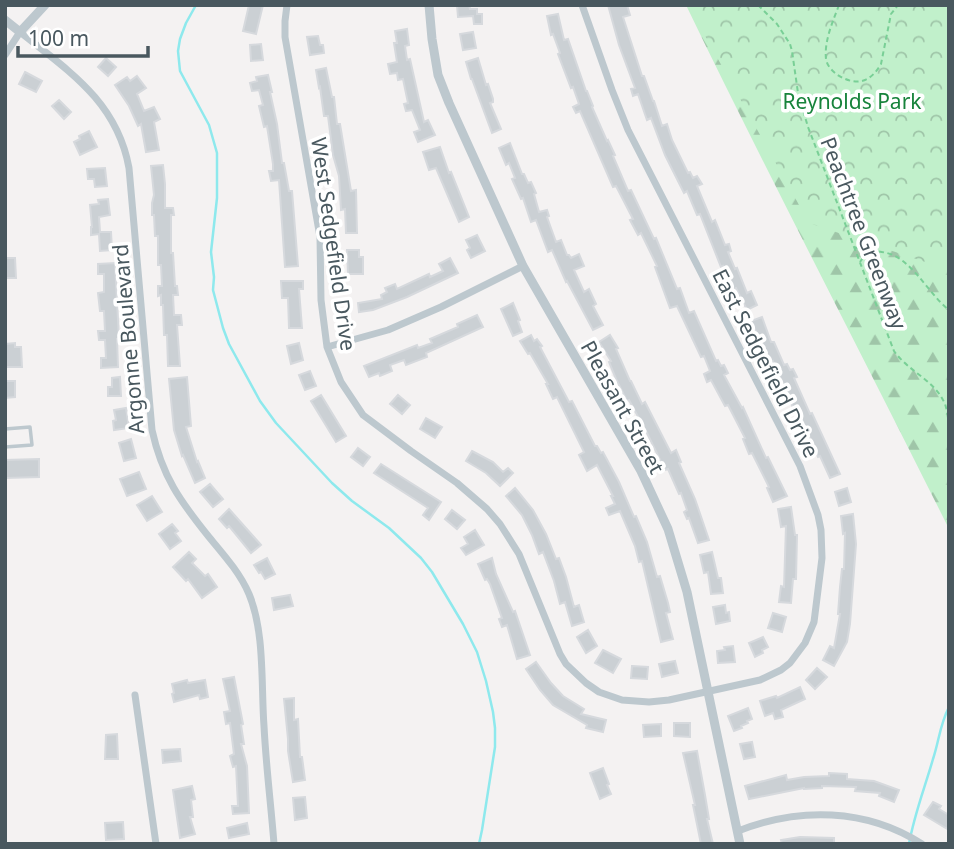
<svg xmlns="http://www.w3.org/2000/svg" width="954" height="849" font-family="'Noto Sans',sans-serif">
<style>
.forest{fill:url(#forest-firs)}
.park{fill:url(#park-crowns)}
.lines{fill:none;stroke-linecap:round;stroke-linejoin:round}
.stream{stroke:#8ee9ed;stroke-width:2.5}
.building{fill:#cbd0d4;stroke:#d6d9dd;stroke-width:2}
.path{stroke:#79cf96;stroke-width:2;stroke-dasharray:5 3.5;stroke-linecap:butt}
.service{stroke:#bdc8ce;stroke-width:3.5}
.minor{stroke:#bdc8ce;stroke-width:7}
.tertiary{stroke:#bdc8ce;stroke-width:9}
.labels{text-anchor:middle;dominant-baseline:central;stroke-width:7;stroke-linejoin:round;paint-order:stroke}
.park-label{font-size:21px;fill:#17833b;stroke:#fff}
.street-label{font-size:21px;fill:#49585f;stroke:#fff}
</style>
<defs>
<pattern id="forest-firs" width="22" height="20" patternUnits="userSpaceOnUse" patternTransform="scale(1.75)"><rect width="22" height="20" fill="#c1f0cb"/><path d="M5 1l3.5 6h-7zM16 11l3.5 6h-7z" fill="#9fc5a8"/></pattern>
<pattern id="park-crowns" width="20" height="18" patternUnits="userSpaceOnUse" patternTransform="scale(1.75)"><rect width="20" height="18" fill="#c1f0cb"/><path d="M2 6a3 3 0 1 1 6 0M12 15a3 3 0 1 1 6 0" fill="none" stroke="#9fc5a8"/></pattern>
</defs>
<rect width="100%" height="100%" fill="#f4f2f2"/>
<path class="forest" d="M686 5H806L949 33V529C862 354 771 181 686 5Z"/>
<path class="park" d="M688 5H949V270L809 223Z"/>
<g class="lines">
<path class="stream" d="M196 5 186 23 180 39 178 51 180 71 209 125 217 153V198L211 252 214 277 213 290 223 328 229 344 260 401 276 423 332 483 352 501 389 528 421 558 432 572 463 624 477 652 486 681 493 712 495 728V747L482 830 479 844
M909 844C914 815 925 787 933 759 939 741 940 724 949 707"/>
</g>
<path class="building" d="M249 5H263L256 34 243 31Z
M457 5H469L470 9H477V14H482V24H474L473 16 458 17Z
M608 5H627L630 15 623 17 642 76H644L653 101H654L662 126 667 124 672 140 688 173 690 172 693 178 697 176 702 184 697 186 712 222 715 220 725 245 729 244 731 251 728 252 735 269 737 268 747 293 751 291 757 305 747 310 736 288 732 290 723 266 721 267 700 214 697 215 687 191 684 193 665 155 651 118 647 120 638 94 633 96 631 89 635 88 619 45Z
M558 14 564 40 568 39 586 91H587L593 106 592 107 607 141 608 140 615 155 613 156 628 191 631 190 654 239 656 238 677 289 680 288 689 313 694 311 716 361 718 360 721 366 724 365 728 373 724 375 742 408 743 407 766 458 768 457 787 496 773 502 767 488 769 487 752 453 749 454 743 439 745 438 728 405 725 406 711 380 707 382 704 374 710 371 704 356 701 357 677 306 670 308 655 267 657 266 641 233 638 235 630 220 633 219 616 186 613 187 580 111 576 113 573 107 579 104 573 87 571 88 558 54 560 53 553 34 551 35 547 16Z
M407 29 409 45 405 46 407 60 410 59 424 122 428 120 435 135 418 142 414 132 420 130 412 110 406 111 404 104 408 103 403 79 398 80 397 73 390 74 388 64 397 62 394 43H397L395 31Z
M473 32 476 48 463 50 460 34Z
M318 36 320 45H323L324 53 310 55 307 37Z
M261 44 263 60 251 61 250 45Z
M106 58 116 67 108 76 98 67Z
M478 58 486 85 488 84 493 99V102L490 103 501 129 492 133 472 79H471L466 62Z
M326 68 332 97H334L337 124H340L351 191 356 190 357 233H346L345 209 341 210 339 176 333 155 328 116H324L320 87 319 88 316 70Z
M25 72 42 81 36 92 19 84Z
M268 75 272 92H270L277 124 282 163H284L289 191H292L298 266 285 267 279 180 271 181 269 171H273V164L267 126 264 127 259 106 263 105 259 90 252 91 250 83 257 81 256 77Z
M137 76 146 88 137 94 144 111 154 107 160 119 154 122 159 150 146 152 141 124 138 126 129 106 115 85 127 77 130 81Z
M59 100 71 112 64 119 52 106Z
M89 131 97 147 80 155 74 142 80 139 79 136Z
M510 143 522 174H524L528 183 531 182 536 193 534 194 539 212 547 210 549 216 547 217 556 242 561 240 567 255H569L571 258 579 254 584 266 574 270 584 292 589 289 596 304 593 306 603 325 593 330 567 281 566 282 552 250 548 252 536 220 531 222 523 198 521 199 512 179 515 178 509 163 506 165 499 148Z
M440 147 449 173 451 172 469 217 459 222 436 168 429 170 423 152Z
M163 165 165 184V208H173L174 215H171V253H173L175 286H177L178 295H173L174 315H181L182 325H177L180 366H168L167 335H164L163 305H161V295L158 296V286H162L161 265H158V236H155L154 215H152V203L154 195 151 166Z
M105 168 107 186 95 187 94 179H88L87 169Z
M108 199 110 215 99 217 100 232H111L112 250 100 251 99 234 91 235V227H92L90 205 99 204 98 200Z
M477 235 485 251 471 258 467 250 470 248 466 240Z
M347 250H359V257H363V274H348Z
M5 258H15L16 278H5Z
M450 258 458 273 407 297 373 310 359 312 358 303 382 299 381 295 387 292 385 288 395 284 397 289 429 274 430 277 443 271 439 264Z
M115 263 119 339H117L118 367 101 368V358H106L105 340H99L98 331H105L104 311H100L98 293 104 292V274H98V264Z
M281 281H303V289H299L302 328H289L288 298H282Z
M513 303 520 320 518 321 522 332 513 336 501 309Z
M477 315 483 327 426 353 427 357 406 365 404 360 390 365 392 371 380 376 379 373 369 377 364 366 417 345 418 348 432 343 430 339 458 327 457 324Z
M762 317 771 342H774L784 365 787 364 790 370 793 369 797 377 794 378 810 414 812 413 840 474 830 478 820 456 818 457 797 408 794 410 787 394 773 361 770 363 751 321Z
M531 335 534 341 537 339 542 346 540 347 569 402 572 401 595 446H597L601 453 603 452 619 482 634 517 636 516 647 542 657 577 660 576 668 603 670 612 666 613 673 639 661 642 642 561 639 562 635 546 620 511 609 515 606 508 615 504 611 496H613L597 465 587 471 579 455 584 452 557 397 553 399 546 384H548L530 353 528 354 520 341Z
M610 335 618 348 616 349 630 381H631L642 404 645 402 671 453 676 450 681 462 679 463 695 499 709 540 698 543 689 518 687 519 684 512 687 510 681 493 679 494 668 469 665 470 647 433 629 400 627 401 616 379 609 362 611 361 599 342Z
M15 343V347H21L22 367H5V344Z
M299 343 303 360 291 364 287 346Z
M310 371 316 386 305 390 299 375Z
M120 377 121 396H108V387H112V378Z
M187 377 191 426 186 427 197 462 198 461 205 478 195 483 183 455 182 456 174 430 169 379Z
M5 381H15V397L5 398Z
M321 395 346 436 336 442 311 401Z
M398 395 410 405 402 414 390 404Z
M126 408 129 428 114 430 113 421 116 420 114 410Z
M426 418 442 427 435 438 420 429Z
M131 439 136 458 124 461 119 443Z
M358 448 370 457 363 466 351 457Z
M472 451 493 462 503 472 508 468 513 473 500 486 486 473 466 461Z
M39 459V477L6 478 5 460Z
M381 464 441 502 429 520 423 515 428 508 374 473Z
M139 472 146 489 127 496 120 479Z
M210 484 223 499 213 507 200 492Z
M515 488 533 510 546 534 556 559 559 558 566 577 574 607 579 605 584 622 572 626 565 602 560 604 554 581 543 552 539 554 532 535 522 515 506 496Z
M847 488 851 502 839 506 835 492Z
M152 496 162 512 147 521 137 505Z
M791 507 795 535H797L796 579H793L791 603 779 602 781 586 784 587 786 526 781 527 778 509Z
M229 509 261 545 251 553 229 526 227 528 219 519Z
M452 510 465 520 457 529 445 519Z
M853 514 856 544 850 624 847 642 834 666 823 660 830 646 834 648 840 614H838L840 587 842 569H844L845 533 843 534 841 516Z
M172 524 178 531 175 533 181 541 170 549 159 534Z
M475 530 484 545 466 555 461 548 468 544 464 537Z
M189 552 196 559 192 563 205 576 208 574 217 587 202 598 188 579 186 581 173 567Z
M712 552 718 578H721L723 593 711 594 708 572 704 573 700 555Z
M267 558 275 574 265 579 261 572 259 573 254 565Z
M492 558 496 574 513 612 515 611 530 655 517 659 507 625 502 627 499 619 502 618 490 584 487 579 485 580 478 564Z
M290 595 293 606 274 610 272 598Z
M725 605 726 613 729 612 730 621 716 624 713 607Z
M773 613 786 617 782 632 768 628Z
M588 630 597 646 586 653 577 637Z
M763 637 768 647 762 650 763 653 755 657 749 643Z
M733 646 735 662 718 663 717 651 725 650 724 647Z
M603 650 621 659 613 673 595 663Z
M675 661 678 673 662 677 659 664Z
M536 662 551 683 563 696 584 709 581 714 606 720 603 732 586 728 587 725 553 705 540 690 526 669Z
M632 666 648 667 647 679 631 678Z
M817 668 827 677 815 689 806 680Z
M234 677 243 724 241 725 244 744H241L247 766 249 813 233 814 232 806H238L236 766 233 767 230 756 234 754 230 723 226 724 224 712 230 711 223 679Z
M187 680 188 683 205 680 208 697 200 699 199 695 174 702 172 694 174 693 172 684Z
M800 687 805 699 781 710 783 717 775 719 773 713 765 716 760 701 776 696 777 698Z
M294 698V720L298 719 300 757H302L305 780 293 782 288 751V739L284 699Z
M748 708 752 719 747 721 748 723 741 726 742 728 734 731 728 716Z
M674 723H690V737L674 736Z
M661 724V736L644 737 643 725Z
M117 734 118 759H105L106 735Z
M752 742 755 757 744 759 740 744Z
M180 749 181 761 163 763 162 750Z
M697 751 705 795 709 819H707L713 844H701L693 805H695L683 753Z
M603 768 609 784 607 785 611 794 600 799 590 773Z
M829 773 847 774V779L874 781 899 790 894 802 879 796 880 793 855 791 856 787 822 786V788L804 789V788L749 799 745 786 786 775 787 780 804 777 829 776Z
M192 786 195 799 191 800 193 817H190L195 834 180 838 173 790Z
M305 797 307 818 295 820 293 798Z
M933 802 941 806 939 809 949 815V830L924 815Z
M123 822 124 839 106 840 105 823Z
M247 823 249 834 229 838 227 828Z
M800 837 834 838V844H782L781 840Z"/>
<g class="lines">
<path class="path" d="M758 5 777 24 790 44 792 51 798 93 808 127 894 351C907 370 933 380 943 400 947 406 947 415 949 422
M839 5C833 21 824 41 826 59 828 73 851 86 865 80 872 77 877 71 881 64L891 14 898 5
M854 247C868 252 881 250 893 255 915 265 930 295 949 310
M860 262 867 252"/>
<path class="service" d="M5 429 30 427 32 445 5 447"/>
<path class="minor" d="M287 5 285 21V37L320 237 321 300 327 347 341 382 363 415 411 451 457 483 487 509 500 524 519 554 560 654 566 664 586 683 599 692 622 700 649 702 669 700 760 680 781 670 790 663 805 643 814 622 822 558 821 530 818 515 800 466 628 130 612 90 582 5
M5 55 20 32C70 72 117 102 129 168L152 430C162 476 180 501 209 537 224 555 240 573 249 594 265 632 261 686 264 726 266 766 271 805 274 844
M327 347 388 330 441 307 523 266
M135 695 156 844
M738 831C799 807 866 808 922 844"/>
<path class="tertiary" d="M429 5 432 39 438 75 449 103 523 266 641 471 668 529 687 592 740 844
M5 20 20 32 45 5"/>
</g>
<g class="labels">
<g class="park-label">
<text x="852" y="101">Reynolds Park</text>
</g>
<g class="street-label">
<text transform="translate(864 233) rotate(69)">Peachtree Greenway</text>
<text transform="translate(334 244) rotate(82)">West Sedgefield Drive</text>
<text transform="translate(128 339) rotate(-95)">Argonne Boulevard</text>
<text transform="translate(766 363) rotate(63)">East Sedgefield Drive</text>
<text transform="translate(623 407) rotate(61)">Pleasant Street</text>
</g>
</g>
<rect width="954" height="849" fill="none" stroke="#49585f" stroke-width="14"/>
<path d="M18 46v10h130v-10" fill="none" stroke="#49585f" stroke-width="3.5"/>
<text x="28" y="46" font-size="21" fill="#49585f" stroke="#ffffff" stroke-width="5" paint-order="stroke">100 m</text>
</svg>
